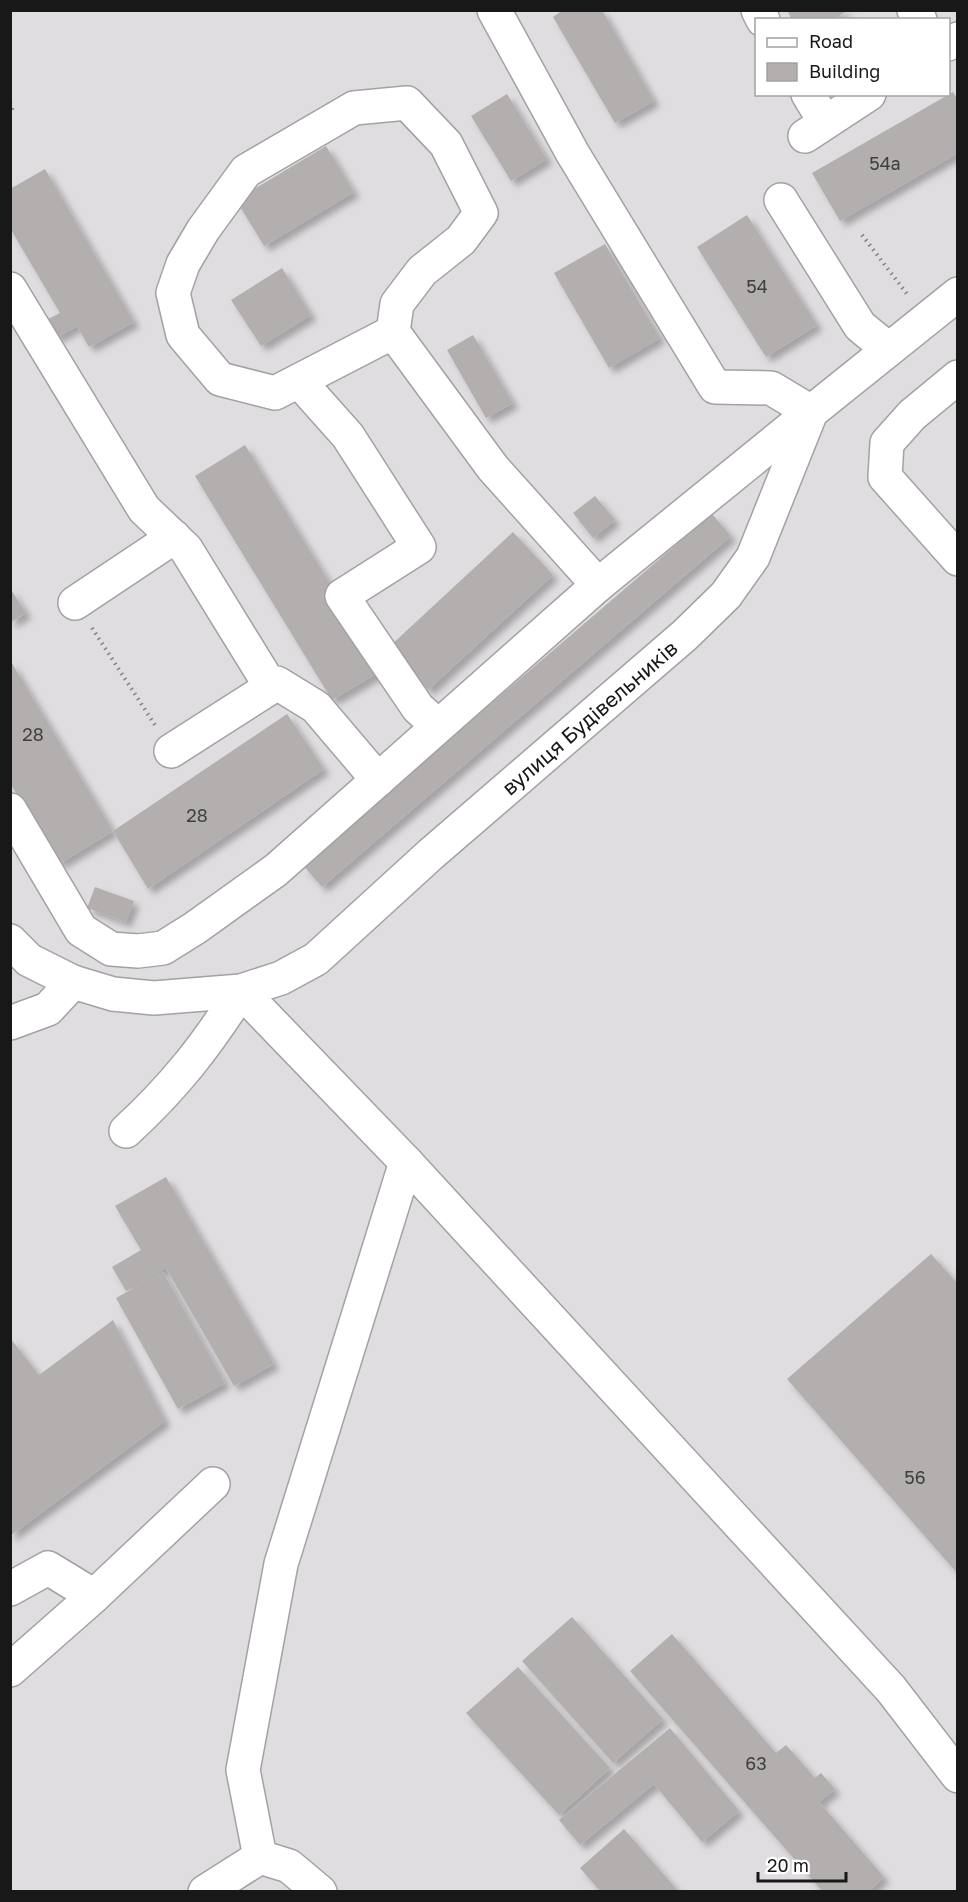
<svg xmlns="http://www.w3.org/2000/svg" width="968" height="1902" font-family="'Golos Text',sans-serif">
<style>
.building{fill:#b3afaf;filter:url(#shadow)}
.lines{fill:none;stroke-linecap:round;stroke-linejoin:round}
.minor-casing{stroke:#a3a1a4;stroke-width:36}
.path{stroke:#848284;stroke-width:4;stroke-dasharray:1.5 4.5;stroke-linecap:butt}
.minor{stroke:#fff;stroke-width:33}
.labels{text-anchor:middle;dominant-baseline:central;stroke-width:4.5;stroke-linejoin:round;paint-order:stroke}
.number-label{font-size:18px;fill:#403e3e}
.street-label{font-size:21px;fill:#191819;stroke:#fff}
</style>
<defs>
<filter id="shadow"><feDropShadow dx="5.5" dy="5.5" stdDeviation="3" flood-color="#0004"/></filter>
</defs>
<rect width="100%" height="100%" fill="#e0dde0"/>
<path class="building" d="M563 10H602L654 101 615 123 553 17Z
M787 10H848L833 20H792Z
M953 92 958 100V153L840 221 812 173Z
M507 94 547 159 511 181 471 116Z
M326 146 354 192 264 246 236 200Z
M45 169 134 322 89 347 77 326 56 338 46 320 60 313 10 228V189Z
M747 215 817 325 766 357 697 247Z
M605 244 660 338 609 368 554 273Z
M282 268 311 315 261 346 231 300Z
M473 335 513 403 486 418 447 350Z
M245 445 383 670 332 700 195 476Z
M595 496 615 520 593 538 573 513Z
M712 514 731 536 322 887 303 865Z
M513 532 553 575 428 690 389 647Z
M10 588 26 613 10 623Z
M10 660 113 831 287 714 324 769 148 889 113 831 59 864 10 783Z
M95 887 134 901 126 922 87 908Z
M166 1177 274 1364 234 1386 166 1268 126 1291 112 1267 141 1250 115 1206Z
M931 1254 958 1284V1574L787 1379Z
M163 1272 225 1383 178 1409 116 1298Z
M113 1320 165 1421 10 1536V1338L39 1375Z
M572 1617 663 1719 613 1763 522 1661Z
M672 1634 776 1753 786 1745 815 1778 821 1773 835 1789 819 1802 884 1877 868 1892H823L630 1671Z
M518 1667 610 1768 559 1815 466 1713Z
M670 1728 739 1811 702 1842 654 1784 580 1845 559 1820Z
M624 1829 679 1892H601L580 1868Z"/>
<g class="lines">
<defs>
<g id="minor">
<path d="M758 10 763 20"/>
<path d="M914 10 920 20"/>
<path d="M948 44 958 39"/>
<path d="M808 94 825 122"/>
<path d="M805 136 869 94"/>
<path d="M781 200 860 326 888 349"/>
<path d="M10 289 144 509 186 549 271 687 277 683 316 707 378 780"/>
<path d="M393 332 275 393 220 379 183 335 173 293 183 264 203 230 246 171 354 108 407 103 446 144 481 213 461 240 422 271 397 304 393 332 493 468 598 585"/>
<path d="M958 377 912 415 887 443 885 477 958 559"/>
<path d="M299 381 348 436 419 547 342 596 418 708 437 725"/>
<path d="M75 603 174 537"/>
<path d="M171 751 271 687"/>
<path d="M10 810 81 930 111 949 138 951 163 948 195 928 276 870 598 585 811 412 771 388 715 387 573 154 494 10"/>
<path id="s1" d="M10 941 29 960 73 982 113 994 154 998 241 991 281 978 316 959 431 854 685 635 726 595 753 557 811 412 958 294"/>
<path d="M10 1023 48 1009 73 982"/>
<path d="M126 1131C175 1086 206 1046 241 991L406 1162 891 1689 958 1776"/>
<path d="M10 1589 48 1568 94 1596"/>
<path d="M10 1670 94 1596 213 1484"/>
<path d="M205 1892 260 1857"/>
<path d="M320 1892 289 1866 260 1857 243 1770 281 1564 406 1162"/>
</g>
</defs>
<use href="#minor" class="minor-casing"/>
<path class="path" d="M10 103 13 107 10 113
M862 235 907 294
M92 628 155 725"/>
<use href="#minor" class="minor"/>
</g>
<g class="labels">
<g class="number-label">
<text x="885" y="163">54а</text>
<text x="757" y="286">54</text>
<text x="33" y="734">28</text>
<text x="197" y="815">28</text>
<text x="915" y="1477">56</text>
<text x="756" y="1763">63</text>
</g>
<g class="street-label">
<text stroke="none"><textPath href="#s1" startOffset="693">вулиця Будівельників</textPath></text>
</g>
</g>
<rect width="968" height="1902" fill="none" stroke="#191819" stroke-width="24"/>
<rect x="755" y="18" width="195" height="78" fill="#ffffff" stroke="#a3a3a3" stroke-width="1.5"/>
<rect x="767" y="38" width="30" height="9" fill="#ffffff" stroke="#a3a3a3" stroke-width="1.5"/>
<text x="809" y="48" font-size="18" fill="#191819">Road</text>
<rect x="767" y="63" width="30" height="18" fill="#b3afaf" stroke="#a3a3a3" stroke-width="1.5"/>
<text x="809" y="78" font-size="18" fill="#191819">Building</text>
<path d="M758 1872v9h88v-9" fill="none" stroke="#191819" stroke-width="3"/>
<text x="767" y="1872" font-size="18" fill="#191819" stroke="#ffffff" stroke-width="4.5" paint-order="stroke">20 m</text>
</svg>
